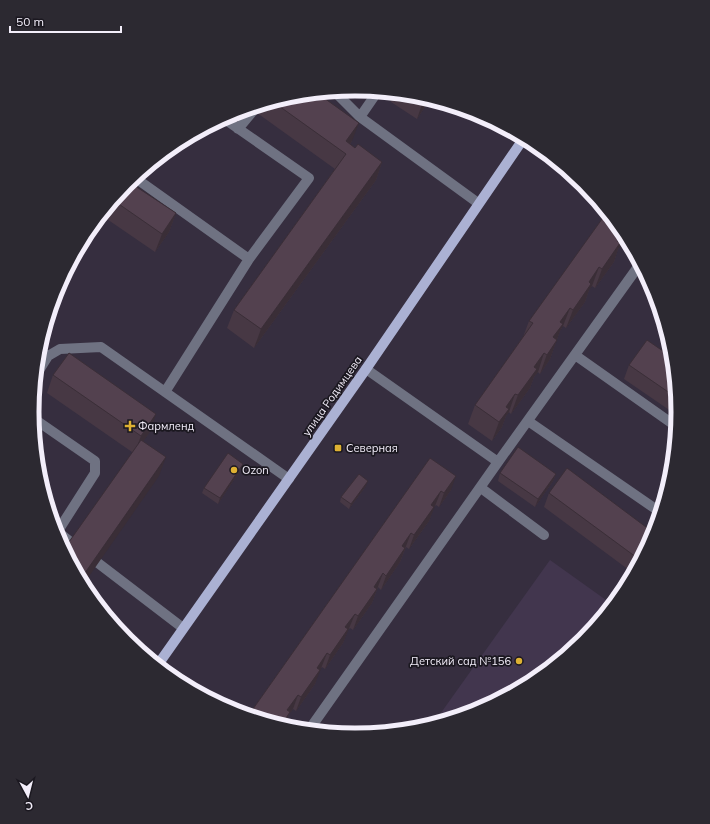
<svg xmlns="http://www.w3.org/2000/svg" width="710" height="824" font-family="Mulish,sans-serif">
<style>
.built{fill:#42364e}
.lines{fill:none;stroke-linecap:round;stroke-linejoin:round}
.minor{stroke:#6f7282;stroke-width:10}
.major{stroke:#abb1d3;stroke-width:10}
.wall{fill:#473844}
.shaded-wall{fill:#3a2e37}
.building{fill:#53414f;stroke:#3a2e37}
.poi-dot{fill:#deb133;stroke:#1b1820;stroke-width:1.5}
.labels{text-anchor:middle;dominant-baseline:central;stroke-width:3.5;stroke-linejoin:round;paint-order:stroke}
.street-label{font-size:11px;fill:#f3eefa;stroke:#1b1820}
.poi-label{font-size:11px;fill:#f3eefa;stroke:#1b1820;text-anchor:start}
.rim{fill:none;stroke:#f3eefa;stroke-width:5}
</style>
<rect width="100%" height="100%" fill="#362e3f"/>
<path class="built" d="M550 560 613 605 583 641 534 681 478 710 433 724Z"/>
<g class="lines">
<path class="minor" d="M334 91 360 117 378 91
M360 117 478 203
M238 129 253 111
M134 177 249 259
M38 350 48 356
M575 355 677 427
M36 375 48 356 60 349 101 347 289 479
M165 392 249 259 309 178 223 118
M33 418 95 461V473L56 534
M528 421 660 512
M498 462 640 264
M481 488 544 535
M58 532 73 544
M98 563 183 628
M309 730 498 462 366 369"/>
<path class="major" d="M157 666 366 369 524 138"/>
</g>
<path class="wall" d="M394 93 418 95 430 99 417 119 391 102Z
M292 95 352 141 350 144 355 148 382 162 376 180 254 348 227 328 234 310 335 169 250 108Z
M127 183 176 213 169 232 155 252 101 215Z
M624 233 628 241 624 247 621 245 618 249 614 262 595 288 592 286 589 290 585 302 566 328 563 326 560 331 550 359 540 374 538 372 534 377 530 388 511 414 509 412 506 416 502 427 492 441 468 424 475 405 523 337 529 321Z
M673 358 678 412V416L624 379 629 365Z
M53 375 150 432 143 441 159 476 132 452 47 393Z
M430 458 451 490 439 507 436 505 434 507 429 521 409 549 406 547 400 562 381 590 378 587 372 603 353 630 350 628 348 630 343 643 325 669 322 667 319 671 315 684 296 711 293 709 289 714 285 726 287 727 251 716 253 709Z
M241 469 218 504 202 493 204 488Z
M500 473 556 474 553 481 535 507 498 481Z
M366 486 349 509 340 502 341 497Z
M549 493 653 536 633 573 544 507Z"/>
<path class="shaded-wall" d="M426 97 430 99 417 119 423 101Z
M359 123 352 141 344 152 346 141Z
M382 162 376 180 254 348 261 329Z
M176 213 169 232 155 252 162 234Z
M623 232 625 235 621 245 618 249 614 262 595 288 602 269 617 241Z
M627 239 628 241 624 247Z
M599 267 592 286 589 290 585 302 566 328 573 310 589 282Z
M570 308 563 326 560 331 550 359 540 374 553 337 560 322Z
M544 353 538 372 534 377 530 388 511 414 518 395 534 367Z
M515 394 509 412 506 416 502 427 492 441 499 422 506 407Z
M156 414 150 432 134 454 141 436Z
M166 457 159 476 83 585 80 580Z
M243 464 241 469 218 504 220 498Z
M556 474 553 481 535 507 538 499Z
M456 476 451 490 439 507 444 493Z
M368 481 366 486 349 509 351 504Z
M441 491 429 521 409 549 414 535 431 505Z
M411 533 400 562 381 590 386 576 402 546Z
M383 573 372 603 353 630 358 616 374 587Z
M355 614 343 643 325 669 330 655 345 627Z
M327 653 315 684 296 711 301 697 317 668Z
M298 695 293 709 289 714 285 725 284 726 281 725 287 710Z"/>
<path class="building" d="M317 93 359 123 346 141 355 148 358 144 382 162 261 329 234 310 346 154 272 101 292 95Z
M415 95H418L426 97 423 101Z
M129 182 176 213 162 234 113 200Z
M607 212 623 232 617 241 620 243 602 269 599 267 589 282 591 284 573 310 570 308 560 322 563 324 553 337 557 340 547 355 544 353 534 367 537 369 518 395 515 394 506 407 509 409 499 422 475 405 533 323 529 321Z
M647 340 673 358 677 398 629 365Z
M69 353 156 414 141 436 53 375Z
M141 440 166 457 80 580 64 549Z
M518 447 556 474 538 499 500 473Z
M228 453 243 464 220 498 204 488Z
M430 458 456 476 444 493 441 491 431 505 434 507 414 535 411 533 402 546 405 548 386 576 383 573 374 587 377 589 358 616 355 614 345 627 348 629 330 655 327 653 317 668 320 670 301 697 298 695 287 710 290 712 282 724 281 723 279 725 273 723 253 709Z
M567 468 654 533 653 536 640 560 549 493Z
M359 474 368 481 351 504 341 497Z
M571 649 572 650 567 654Z
M281 723 287 727 279 725Z"/>
<g class="poi-dot">
<path d="M128 420h4v4h4v4h-4v4h-4v-4h-4v-4h4z"/>
<rect x="334" y="444" width="8" height="8" rx="2"/>
<circle cx="234" cy="470" r="4"/>
<circle cx="519" cy="661" r="4"/>
</g>
<g class="labels">
<g class="street-label">
<text transform="translate(332 396) rotate(-55)">улица Родимцева</text>
</g>
<g class="poi-label">
<text x="138" y="426">Фармленд</text>
<text x="346" y="448">Северная</text>
<text x="242" y="470">Ozon</text>
<text x="511" y="661" text-anchor="end">Детский сад №156</text>
</g>
</g>
<path d="M0 0H710V824H0ZM39 412a316 316 0 1 1 632 0a316 316 0 1 1-632 0Z" fill="#2c2931" fill-rule="evenodd"/>
<path class="rim" d="M39 412a316 316 0 1 1 632 0a316 316 0 1 1-632 0Z"/>
<g transform="translate(28 796) rotate(173)" stroke="#1b1820" stroke-width="3" paint-order="stroke">
<path d="M0-3L7 15L0 10L-7 15Z" fill="#f3eefa"/>
<text y="-6" font-size="11" font-weight="bold" text-anchor="middle" fill="#f3eefa">С</text>
</g>
<path d="M10 26v6h111v-6" fill="none" stroke="#f3eefa" stroke-width="2"/>
<text x="16" y="26" font-size="12" fill="#f3eefa" stroke="#1b1820" stroke-width="3" paint-order="stroke">50 m</text>
</svg>
